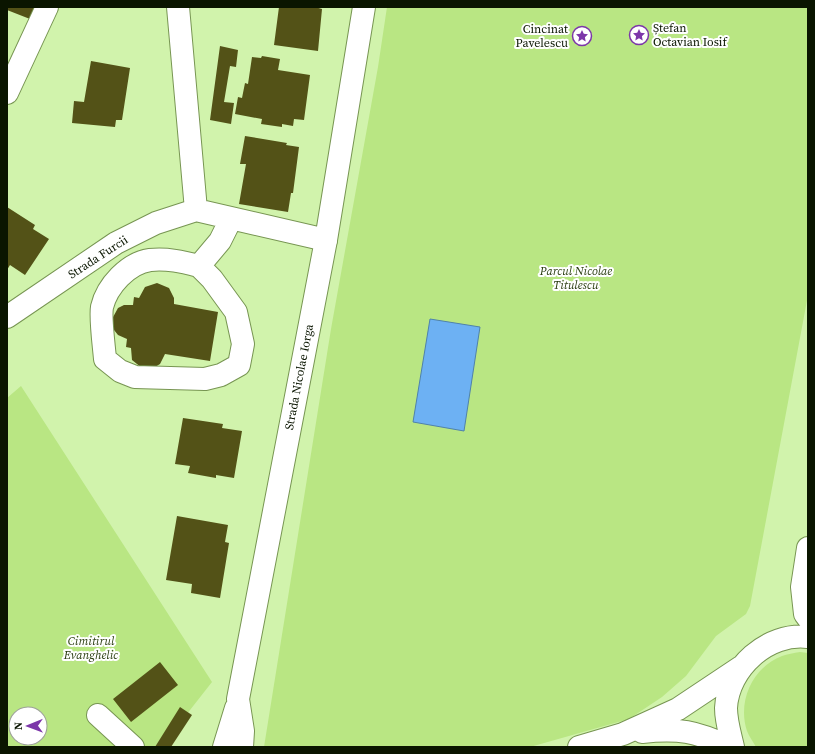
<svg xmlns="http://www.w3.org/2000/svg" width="815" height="754" font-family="'Source Serif 4',serif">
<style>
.green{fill:#b9e683;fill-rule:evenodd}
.water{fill:#6db1f3;stroke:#4f82aa}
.building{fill:#535217}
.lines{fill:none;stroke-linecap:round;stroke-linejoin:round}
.minor-casing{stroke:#779552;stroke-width:24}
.major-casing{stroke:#779552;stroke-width:24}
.minor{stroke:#fff;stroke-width:22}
.major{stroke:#fff;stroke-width:22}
.labels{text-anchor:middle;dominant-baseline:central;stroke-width:4;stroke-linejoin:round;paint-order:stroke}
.poi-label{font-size:12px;fill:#0a1500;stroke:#fff;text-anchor:start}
.street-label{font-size:12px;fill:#0a1500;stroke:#fff}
.park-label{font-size:12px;font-style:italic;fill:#2a3d10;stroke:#fff}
</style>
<rect width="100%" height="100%" fill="#d1f3ac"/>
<path class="green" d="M387 7H808V295L750 606 746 614 716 636 686 676 662 697 629 719 530 747H264L331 329 378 67Z
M21 386 212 682 161 747H7V398ZM16 714H40V738H16Z
M800 652 808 653V747H756C753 742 749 736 747 731 737 701 753 667 782 656 787 654 794 653 800 652Z"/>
<path class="water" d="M430 319 480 327 464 431 413 422Z"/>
<path class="building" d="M7 7H36L30 19 7 10Z
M279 7H315L322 9 318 51 274 45Z
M220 46 238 50 236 67 230 66 224 102 234 103 231 124 210 120Z
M262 56 280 59 278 70 310 75 304 120 294 119 293 126 282 124V127L261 124 262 119 235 114 238 97 242 98 245 83 248 84 252 57 261 58Z
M91 61 130 68 122 120H116L115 127 72 123 74 101 84 102Z
M245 136 287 143 286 145 299 147 293 193H291L288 212 239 204 246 164H240Z
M7 207 35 225 33 229 49 239 25 275 10 265 7 270Z
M157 283 169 288 174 298V304L218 312 210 361 165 354 160 364 155 367 142 368 132 360 131 348 126 347 127 339 118 335 114 330 112 319 118 308 124 305H133L134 297 139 298 145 287Z
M183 418 223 424 222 428 242 431 234 478 216 475V478L188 473 190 466 175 464Z
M177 516 228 525 225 542 229 543 220 598 191 593 192 584 166 580Z
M160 662 178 685 131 722 113 699Z
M180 707 192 715 171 747H155Z"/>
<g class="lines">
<defs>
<path id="minor" d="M178 7 196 210
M7 93 47 7
M199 266 212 279 236 312 243 344 239 365 221 375 205 379 135 377 120 371 105 359C104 346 100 318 102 307 107 286 128 263 150 260 167 258 183 262 199 266L220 241 231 219
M7 317 116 243 156 223 196 210 326 240
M98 715 133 747"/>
<path id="major" d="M808 548 802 587 805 614 808 618
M642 732C679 728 695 731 730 747
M224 747 236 708
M242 747 243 731 238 699 326 240 364 7
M579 747 623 734 678 709 741 667
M733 747C730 734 726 721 726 708 728 668 768 632 808 637"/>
</defs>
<use href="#minor" class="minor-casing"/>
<use href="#major" class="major-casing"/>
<use href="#minor" class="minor"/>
<use href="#major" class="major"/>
</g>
<defs>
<symbol id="sight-ring" viewBox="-11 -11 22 22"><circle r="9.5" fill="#fff" stroke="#7c36a9" stroke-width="1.5"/><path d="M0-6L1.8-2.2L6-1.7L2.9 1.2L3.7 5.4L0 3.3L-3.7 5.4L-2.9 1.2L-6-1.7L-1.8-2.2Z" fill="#7c36a9"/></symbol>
</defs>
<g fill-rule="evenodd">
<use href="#sight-ring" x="628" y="24" width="22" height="22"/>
<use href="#sight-ring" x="571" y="25" width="22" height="22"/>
</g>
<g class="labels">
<g class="poi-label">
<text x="653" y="28">Ștefan<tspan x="653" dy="14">Octavian Iosif</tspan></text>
<text x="568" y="29" text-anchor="end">Cincinat<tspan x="568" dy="14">Pavelescu</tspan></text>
</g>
<g class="street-label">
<text transform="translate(98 257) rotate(-33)">Strada Furcii</text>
<text transform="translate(299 377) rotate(-79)">Strada Nicolae Iorga</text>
</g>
<g class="park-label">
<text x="576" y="271">Parcul Nicolae<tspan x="576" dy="14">Titulescu</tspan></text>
<text x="91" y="641">Cimitirul<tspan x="91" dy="14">Evanghelic</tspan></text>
</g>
</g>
<rect width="815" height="754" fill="none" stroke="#0a1500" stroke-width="16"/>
<g transform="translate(28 726) rotate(269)"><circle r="19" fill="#ffffff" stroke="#9da199"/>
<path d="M0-3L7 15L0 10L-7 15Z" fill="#7c36a9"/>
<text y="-6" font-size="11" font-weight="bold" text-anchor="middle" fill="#0a1500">N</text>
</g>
</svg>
